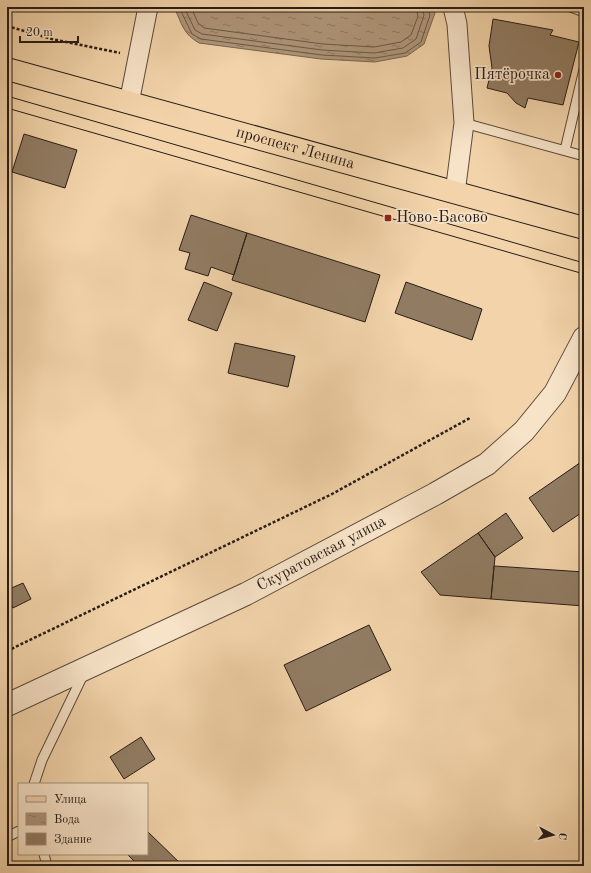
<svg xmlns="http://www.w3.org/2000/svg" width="591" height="873" font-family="'Old Standard TT',serif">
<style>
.water{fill:url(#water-ripples);stroke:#786551}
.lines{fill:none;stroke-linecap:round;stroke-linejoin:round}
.shore{stroke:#6a5848;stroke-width:1}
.building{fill:#917c63;stroke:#271c17}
.service-casing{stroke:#5a4a3c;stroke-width:11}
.minor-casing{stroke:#5a4a3c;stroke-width:21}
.tertiary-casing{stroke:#5a4a3c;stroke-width:24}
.primary-casing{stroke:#271c17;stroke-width:24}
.path{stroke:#271c17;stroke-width:2.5;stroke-dasharray:3 2;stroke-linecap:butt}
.service{stroke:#f7e3c8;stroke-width:9}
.minor{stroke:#f7e3c8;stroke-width:19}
.tertiary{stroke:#f7e3c8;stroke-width:22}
.primary{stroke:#f3d4aa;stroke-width:22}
.tram{stroke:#271c17;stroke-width:1}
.poi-dot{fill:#8f2418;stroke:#f7e3c8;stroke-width:1.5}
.labels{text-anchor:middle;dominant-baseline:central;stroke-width:3.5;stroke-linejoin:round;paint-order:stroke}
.poi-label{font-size:16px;fill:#271c17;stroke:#f7e3c8;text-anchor:end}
.street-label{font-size:16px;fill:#271c17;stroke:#f7e3c8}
</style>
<defs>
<pattern id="water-ripples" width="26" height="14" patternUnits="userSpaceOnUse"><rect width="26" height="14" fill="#ae9578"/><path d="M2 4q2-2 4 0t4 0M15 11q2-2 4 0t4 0" fill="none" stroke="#8e7961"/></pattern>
</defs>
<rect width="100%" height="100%" fill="#f3d4aa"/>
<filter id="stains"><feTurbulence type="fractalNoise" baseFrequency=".005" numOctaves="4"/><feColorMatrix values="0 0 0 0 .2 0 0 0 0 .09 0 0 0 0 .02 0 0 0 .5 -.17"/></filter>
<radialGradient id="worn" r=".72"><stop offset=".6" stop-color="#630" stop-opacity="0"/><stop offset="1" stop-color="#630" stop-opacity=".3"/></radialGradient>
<path class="water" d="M174 7H430L435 13 424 44 407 56 375 62 321 59 199 43C183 34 182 24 174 7Z"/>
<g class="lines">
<path class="shore" d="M179 7 192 34 201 39 322 55 375 58 405 53 421 42 430 15 427 7
M184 7 195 30 202 34 322 50 374 53 403 48 416 39 424 15 422 7
M191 7 198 23 204 28 323 44 374 47 401 42 411 35 418 16 416 7"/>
</g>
<path class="building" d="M493 19 553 30 550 35 579 42 563 105 528 98 525 108 516 103 507 93 487 88 492 68 489 46Z
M24 134 77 150 65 188 12 172Z
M191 215 247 233 234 275 211 267 208 276 185 269 190 253 179 250Z
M247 233 380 275 365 322 232 280Z
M204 282 232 293 217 331 188 320Z
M406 282 482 309 472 340 395 313Z
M235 343 295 356 288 387 228 373Z
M584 460V511L553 532 529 498Z
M506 513 523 538 495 557 478 533Z
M478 533 495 557 491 599 440 595 421 572Z
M494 566 584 572V606L491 599Z
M23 583 31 599 13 608 7 594V590Z
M369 625 391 670 306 711 284 665Z
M141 737 155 759 124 779 110 757Z
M147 831 183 866H139L127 854H147Z"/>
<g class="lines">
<defs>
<path id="service" d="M571 7 584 12
M464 123 584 156
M565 150 584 69
M34 784 42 760 84 673
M7 837 19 831
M44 854 47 866"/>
<path id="minor" d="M453 7 457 24 464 123 455 193
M129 103 148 7"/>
<g id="tertiary">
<path id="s1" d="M7 705 246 594 435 494 487 464 524 431 555 393 584 338"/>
</g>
<g id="primary">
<path id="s2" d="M7 69 584 228"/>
</g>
</defs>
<use href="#service" class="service-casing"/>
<use href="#minor" class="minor-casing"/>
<use href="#tertiary" class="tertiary-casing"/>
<use href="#primary" class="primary-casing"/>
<path class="path" d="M7 26 52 39 120 53
M7 651 332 494 470 418"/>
<use href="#service" class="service"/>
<use href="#minor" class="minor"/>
<use href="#tertiary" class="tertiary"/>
<use href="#primary" class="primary"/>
<path class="tram" d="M7 96 584 263
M7 108 584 274"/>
</g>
<g class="poi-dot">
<circle cx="558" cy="75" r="4"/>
<rect x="384" y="214" width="8" height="8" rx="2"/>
</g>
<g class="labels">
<g class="poi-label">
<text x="550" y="75">Пятёрочка</text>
<text x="396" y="218" text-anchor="start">Ново-Басово</text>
</g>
<g class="street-label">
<text stroke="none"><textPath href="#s2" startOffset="299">проспект Ленина</textPath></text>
<text stroke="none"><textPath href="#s1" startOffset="349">Скуратовская улица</textPath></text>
</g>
</g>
<rect width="591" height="873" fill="none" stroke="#f3d4aa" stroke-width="24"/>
<rect x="8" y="8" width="575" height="857" fill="none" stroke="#271c17" stroke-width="2"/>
<rect x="12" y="12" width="567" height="849" fill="none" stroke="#271c17"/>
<rect x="18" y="783" width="130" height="72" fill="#f7e3c8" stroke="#a49381"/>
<rect x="26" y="796" width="20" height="6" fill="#f3d4aa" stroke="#a49381"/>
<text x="54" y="803" font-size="12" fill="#271c17">Улица</text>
<rect x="26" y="813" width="20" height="12" fill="url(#water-ripples)" stroke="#a49381"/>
<text x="54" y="823" font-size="12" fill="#271c17">Вода</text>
<rect x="26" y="833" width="20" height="12" fill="#917c63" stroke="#a49381"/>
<text x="54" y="843" font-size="12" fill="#271c17">Здание</text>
<g transform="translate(553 835) rotate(97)" stroke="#f7e3c8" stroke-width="3" paint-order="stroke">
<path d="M0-3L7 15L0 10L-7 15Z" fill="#271c17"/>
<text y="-6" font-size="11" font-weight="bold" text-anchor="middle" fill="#271c17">С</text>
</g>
<path d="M20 36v6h58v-6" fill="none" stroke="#271c17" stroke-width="2"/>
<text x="26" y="36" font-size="12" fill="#271c17" stroke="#f7e3c8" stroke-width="3" paint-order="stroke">20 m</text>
<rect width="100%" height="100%" filter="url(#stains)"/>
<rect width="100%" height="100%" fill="url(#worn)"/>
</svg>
